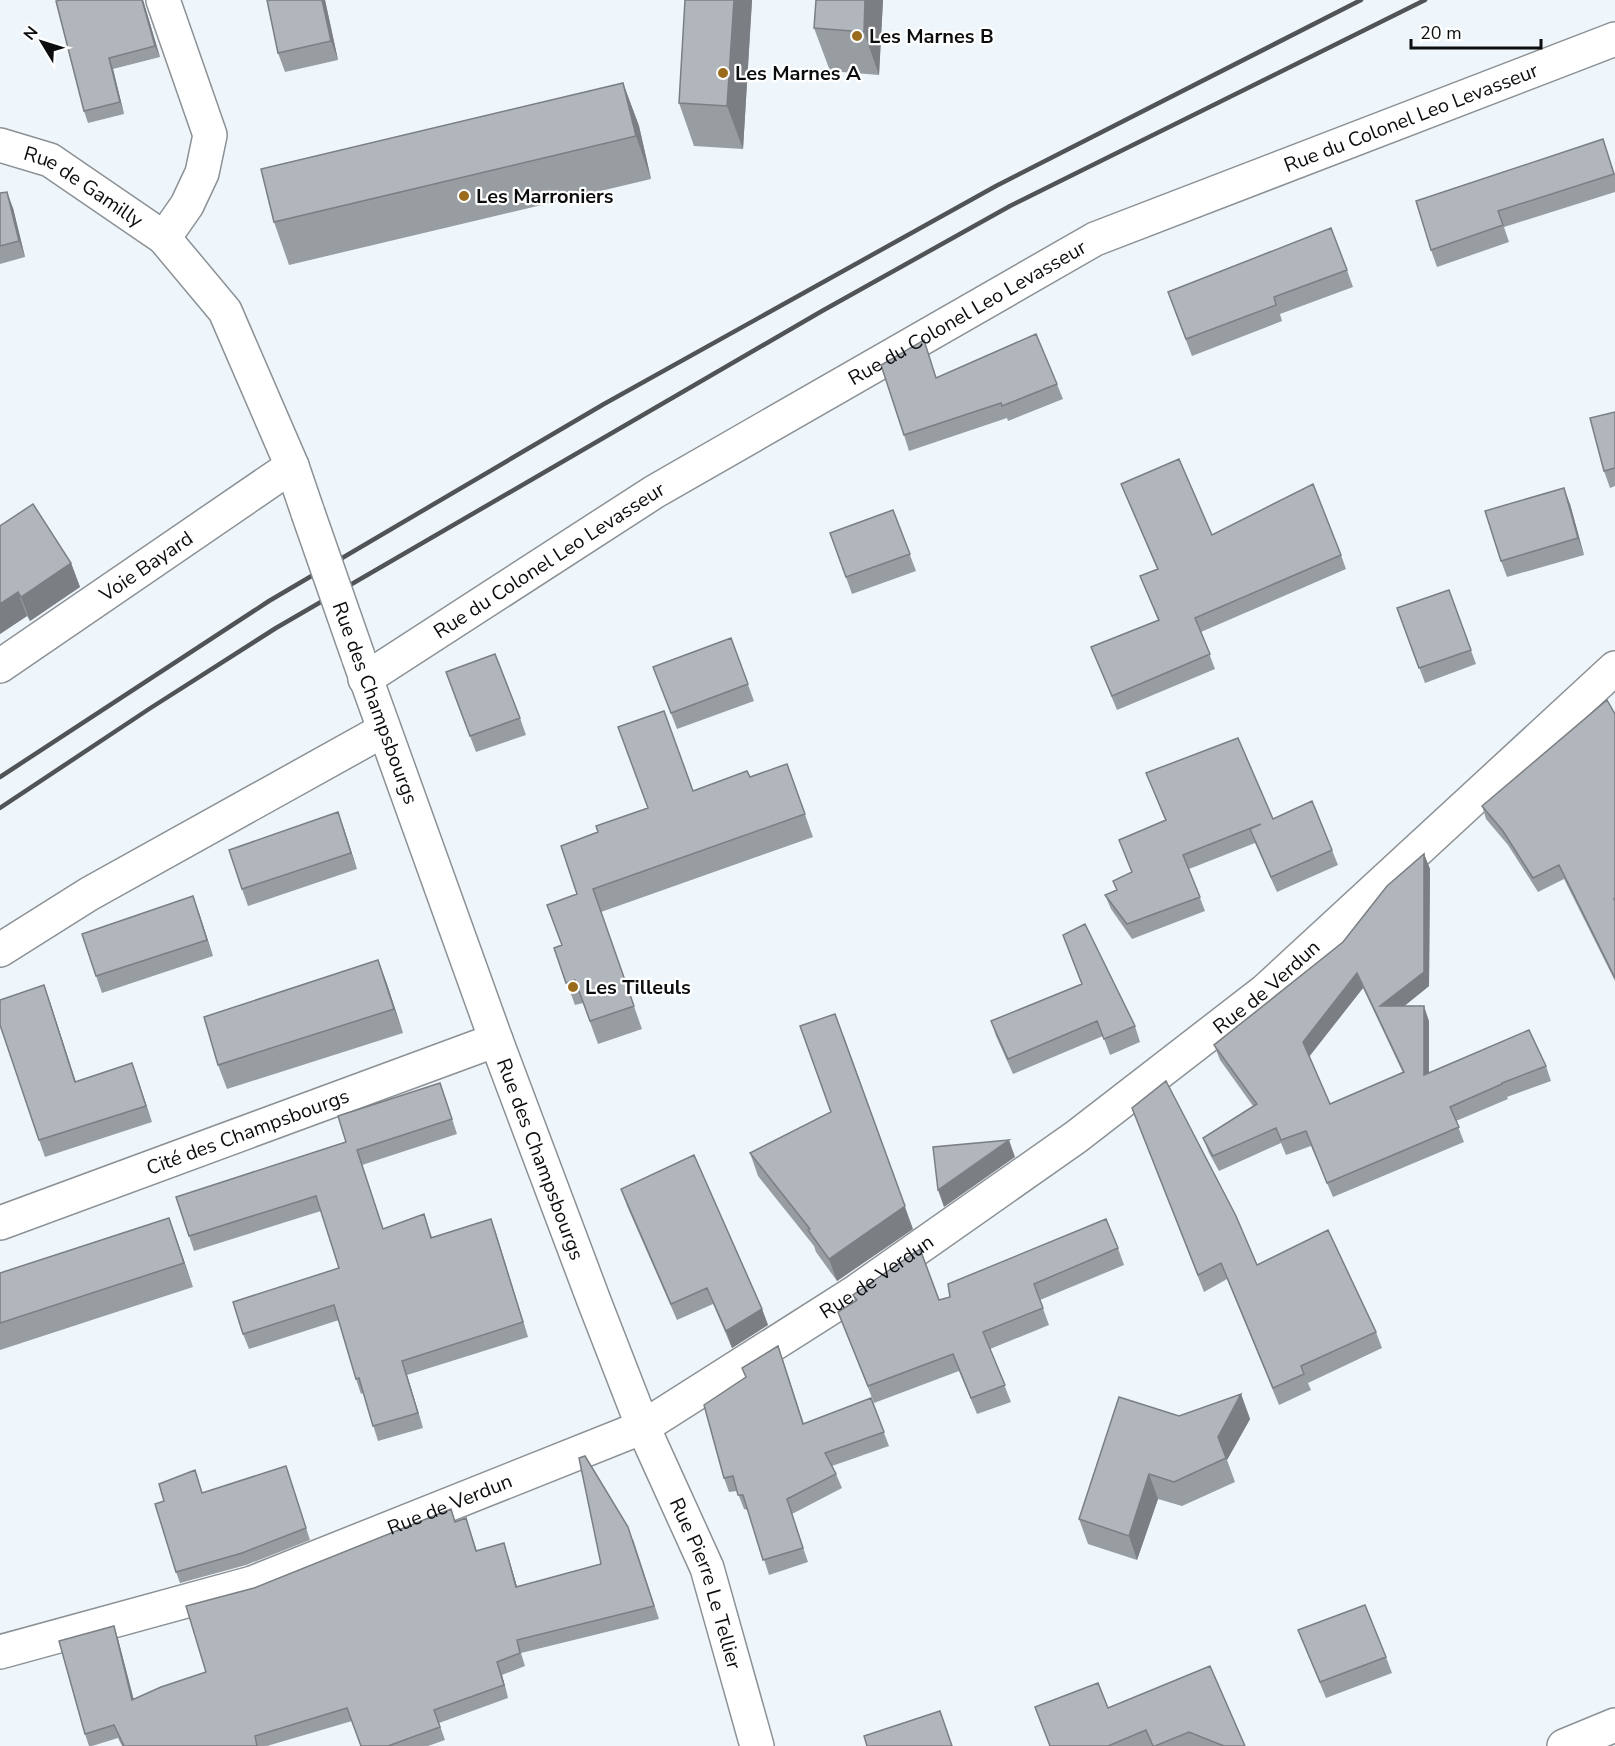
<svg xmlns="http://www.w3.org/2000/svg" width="1615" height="1746" font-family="'Nunito Sans',sans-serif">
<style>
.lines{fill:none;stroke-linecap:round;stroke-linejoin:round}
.minor-casing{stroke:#8b9195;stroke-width:36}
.minor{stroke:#fff;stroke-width:33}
.rail{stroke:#505456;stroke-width:4.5}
.minor-bridge-casing{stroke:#8b9195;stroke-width:36;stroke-linecap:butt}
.minor-bridge{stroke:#fff;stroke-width:33}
.wall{fill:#979da1;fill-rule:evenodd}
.shaded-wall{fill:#7b7f83}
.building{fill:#b0b6bb;stroke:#7b7f83;stroke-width:1.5;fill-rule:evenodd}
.poi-dot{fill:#996b1b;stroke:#fff;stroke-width:2}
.labels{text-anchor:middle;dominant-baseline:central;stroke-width:4.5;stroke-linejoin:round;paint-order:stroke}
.poi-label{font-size:20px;font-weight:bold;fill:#0b0d0f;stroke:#fff;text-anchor:start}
.street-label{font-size:20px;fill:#0b0d0f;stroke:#fff}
</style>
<rect width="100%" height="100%" fill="#eff6fb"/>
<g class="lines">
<defs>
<g id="minor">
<path d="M163 0 210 135 202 173 187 205 164 238"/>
<path id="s1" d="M0 145 50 160 164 238 225 311 292 466 308 513"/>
<path id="s2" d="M359 659 496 1040 594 1301 643 1427 707 1568 757 1746"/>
<path id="s3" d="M0 666 292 466"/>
<path id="s4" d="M365 679 654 492 1095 239 1615 39"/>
<path d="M0 950 89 894 384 730"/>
<path id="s5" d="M0 1223 496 1040"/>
<path id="s6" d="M0 1652 252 1583 643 1427 854 1293 1076 1137 1266 990 1615 668"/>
<path d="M1564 1746 1615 1725"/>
</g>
</defs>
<use href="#minor" class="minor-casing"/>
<use href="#minor" class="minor"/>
<path class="rail" d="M0 777 269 601 604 404 996 186 1361 0
M0 808 149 709 276 628 822 311 1010 206 1425 0"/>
<defs>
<path id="minor-bridge" d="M308 513 358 656"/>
</defs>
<use href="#minor-bridge" class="minor-bridge-casing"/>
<use href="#minor-bridge" class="minor-bridge"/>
</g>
<path class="wall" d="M61 0H143L160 57 113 69 124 114 88 123 84 111Z
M267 0H325L338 60 285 72 278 53Z
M685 0H752L743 149 694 146 679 103Z
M816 0H883L879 75 830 71 814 28Z
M623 83 639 126 651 179 289 265 274 222Z
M1603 139 1615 175V192L1504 227 1509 242 1437 267 1431 250Z
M0 193 13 208 25 257 0 264Z
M1347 270 1353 287 1280 314 1282 321 1192 356 1174 309Z
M937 378 1057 384 1063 399 1008 421 1007 418 909 451 904 435Z
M1615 412V486L1610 488 1604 471Z
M1121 484 1212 535 1341 555 1346 569 1201 632 1215 669 1117 710 1091 647 1158 620 1140 576 1157 569Z
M1570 504 1584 555 1507 577 1501 561Z
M893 510 916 571 852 594 830 533Z
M0 526 71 563 80 587 30 621 27 616 0 634Z
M1449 590 1476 664 1425 683 1397 608Z
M731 638 754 701 677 729 653 667Z
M452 689 520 718 526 735 476 752Z
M1615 714V981L1564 879 1538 892 1508 845 1486 819 1482 806Z
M787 764 813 837 601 912 642 1029 598 1044 583 1003 575 1005 554 948 562 945 577 894 598 832 693 791 750 777Z
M1146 773 1273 819 1332 850 1338 865 1277 892 1255 843 1189 869 1205 911 1132 939 1111 909 1105 895 1117 891 1132 873 1165 820Z
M344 829 357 869 248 906 242 889Z
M1424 854 1430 869 1429 986 1404 1006 1429 1021V1073L1546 1066 1551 1081 1507 1097 1508 1099 1456 1121 1464 1142 1333 1197 1311 1146 1286 1155 1281 1143 1219 1171 1209 1153 1203 1138 1253 1106 1220 1060 1214 1045 1343 942ZM1363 988 1403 1073 1330 1104 1309 1056Z
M199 913 213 956 102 993 96 976Z
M1063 935 1135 1026 1140 1042 1110 1055 1103 1036 1013 1074 996 1036 991 1021 1082 985Z
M378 960 387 984 403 1033 227 1089 218 1065Z
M50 1002 76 1082 132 1063 152 1122 45 1157 39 1140Z
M445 1097 457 1134 362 1165 383 1229 424 1214 432 1237 491 1219 528 1337 407 1375 423 1428 378 1441 363 1393 361 1394 356 1379 339 1320 249 1349 243 1334 339 1268 321 1211 194 1251 189 1236 346 1142Z
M1132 1108 1257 1265 1376 1332 1382 1348 1308 1383 1311 1390 1279 1405 1227 1279 1204 1292Z
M750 1153 913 1229 837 1281 816 1252 814 1246 758 1176Z
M621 1189 762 1309 768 1325 732 1348 713 1304 677 1320 627 1206Z
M169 1218 193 1287 0 1350V1273Z
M1118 1248 1124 1265 1040 1300 1049 1325 990 1349 1011 1402 977 1414 959 1371 874 1403 838 1312 855 1301 853 1295 939 1300Z
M783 1360 804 1424 871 1398 889 1446 832 1466 836 1474 842 1488 792 1514 808 1562 769 1575 748 1510 744 1509 737 1491 729 1492 724 1478 746 1377 742 1368Z
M1241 1394 1250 1419 1227 1460 1235 1482 1182 1506 1158 1499 1137 1560 1088 1544 1079 1519 1179 1416Z
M286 1466 310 1540 246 1565 180 1583 176 1572 203 1493Z
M466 1518 477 1551 508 1556 517 1587 601 1564 633 1539 659 1619 521 1653 525 1666 502 1675 508 1698 439 1723 445 1740 428 1746H361L352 1721 267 1746H122L118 1738 92 1746H89L85 1734 114 1626 118 1639 134 1700 206 1672 254 1588Z
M1298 1630 1386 1657 1392 1673 1326 1698Z
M1035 1707 1108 1708 1245 1746H1050Z"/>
<path class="shaded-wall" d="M142 0H143L160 57 155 46Z
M322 0H325L338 60 331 41Z
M734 0H752L743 149 727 106Z
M865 0H883L879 75 864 32Z
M109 58 113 69 124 114 120 102Z
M623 83 639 126 651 179 636 136Z
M7 192 13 208 25 257 19 241Z
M1564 488 1570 504 1584 555 1578 538Z
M71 563 80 587 30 621 21 597Z
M18 592 27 616 0 634V604Z
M338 812 344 829 357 869 351 853Z
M1424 854 1430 869 1429 986 1386 1021 1380 1006Z
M193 896 199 913 213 956 207 940Z
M378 960 387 984 403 1033 394 1009Z
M1357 973 1363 988 1309 1057 1303 1042Z
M44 985 50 1002 81 1099 75 1082Z
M1424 1006 1429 1021V1090L1424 1075Z
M844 1037 913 1229 837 1281 829 1259Z
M132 1063 138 1080 152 1122 146 1106Z
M1009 1140 1015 1157 944 1207 938 1190Z
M169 1218 178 1243 193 1287 184 1263Z
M491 1219 496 1233 528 1337 523 1322Z
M762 1309 768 1325 732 1348 726 1331Z
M402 1361 407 1375 423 1428 418 1413Z
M1241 1394 1250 1419 1227 1460 1218 1437Z
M1149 1474 1158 1499 1137 1560 1129 1536Z
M504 1543 508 1556 521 1600 516 1587Z
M114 1626 118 1639 137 1713 132 1700Z
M497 1662 502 1675 508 1698 504 1685Z"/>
<path class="building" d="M61 0H142L155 46 109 58 120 102 84 111 56 1Z
M267 0H322L331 41 278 53Z
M685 0H734L727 106 679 103Z
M816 0H865L864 32 814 28Z
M623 83 636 136 274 222 261 169Z
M1603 139 1614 174 1498 211 1503 225 1431 250 1416 201Z
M7 192 19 241 0 246V193Z
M1331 228 1347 270 1274 297 1276 305 1186 339 1168 292Z
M1036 334 1057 384 1002 406 1001 403 904 435 881 365 924 340 936 378Z
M1615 412V468L1604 471 1590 418Z
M1179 459 1212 535 1313 484 1341 555 1195 618 1210 654 1112 696 1091 647 1159 620 1140 576 1158 569 1121 484Z
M1564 488 1578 538 1501 561 1485 511Z
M33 504 71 563 21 597 18 592 0 604V526Z
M893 510 910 554 846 577 830 533Z
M1449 590 1471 650 1419 668 1397 608Z
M731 638 748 684 671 713 653 667Z
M495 654 520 718 470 736 446 672Z
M1607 700 1615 714V899H1614L1615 901V978L1559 865 1533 878 1503 831 1482 806Z
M664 711 693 791 747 771 750 777 787 764 805 814 593 889 634 1006 590 1021 575 980 566 983 554 948 562 945 547 905 577 894 561 846 598 832 596 826 648 808 618 727Z
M1238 738 1273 819 1312 801 1332 850 1271 877 1250 829 1261 824 1183 855 1200 897 1127 924 1105 895 1117 890 1113 881 1132 872 1119 840 1166 820 1146 773Z
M338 812 351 853 242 889 229 850Z
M1424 854V972L1380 1006H1424V1075L1529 1030 1546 1066 1502 1083V1084L1450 1107 1459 1127 1327 1183 1306 1131 1281 1140 1276 1128 1213 1156 1203 1138 1257 1104 1214 1045 1343 942 1387 886ZM1357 973 1404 1072 1330 1104 1303 1042Z
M193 896 207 940 96 976 82 934Z
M1085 924 1135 1026 1104 1039 1097 1021 1008 1059 991 1021 1082 984 1063 935Z
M378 960 394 1009 218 1065 204 1017Z
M44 985 75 1082 132 1063 146 1106 39 1140 0 1025V1000Z
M835 1014 905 1206 829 1259 808 1230 810 1229 750 1153 831 1112 800 1026Z
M1166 1081 1236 1216 1257 1265 1328 1230 1376 1332 1301 1366 1304 1374 1273 1388 1221 1263 1198 1275 1132 1108Z
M440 1083 452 1119 357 1150 383 1229 424 1214 431 1238 491 1219 523 1322 402 1361 418 1413 373 1426 359 1378 356 1379 334 1305 243 1334 233 1302 339 1268 316 1196 189 1236 176 1197 346 1142 338 1116Z
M1009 1140 938 1190 933 1147Z
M694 1155 762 1309 726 1331 707 1288 671 1304 621 1189Z
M169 1218 184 1263 0 1323V1273Z
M1106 1219 1118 1248 1034 1284 1043 1308 983 1332 1005 1385 971 1398 953 1354 868 1386 838 1312 857 1300 853 1295 920 1249 939 1300 950 1297 948 1284Z
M778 1346 803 1424 871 1398 884 1432 825 1453 836 1474 787 1499 803 1548 763 1560 743 1495H738L733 1476 724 1478 704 1405 746 1377 742 1368Z
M1241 1394 1218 1437 1226 1458 1174 1482 1149 1474 1129 1536 1079 1519 1119 1397 1179 1416Z
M585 1456 628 1527 654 1606 517 1640 520 1653 497 1662 504 1685 434 1710 440 1727 388 1746H361L347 1708 255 1736 257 1746H124L114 1725 85 1734 59 1641 114 1626 132 1700 161 1687 206 1672 186 1606 254 1588 451 1509 455 1522 466 1518 476 1551 504 1543 516 1587 601 1564 579 1458Z
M286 1466 306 1528 242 1553 176 1572 155 1504 164 1501 159 1484 195 1470 202 1493Z
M1365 1605 1386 1657 1320 1682 1298 1630Z
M1210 1666 1245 1746H1224L1189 1732 1155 1746H1153L1146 1730 1108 1746H1050L1035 1707 1098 1683 1108 1708Z
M940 1711 952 1746H867L864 1736Z"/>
<g class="poi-dot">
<circle cx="857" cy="36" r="6"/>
<circle cx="723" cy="73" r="6"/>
<circle cx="464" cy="196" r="6"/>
<circle cx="573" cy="987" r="6"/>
</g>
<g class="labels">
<g class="poi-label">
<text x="869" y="36">Les Marnes B</text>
<text x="735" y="73">Les Marnes A</text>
<text x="476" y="196">Les Marroniers</text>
<text x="585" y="987">Les Tilleuls</text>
</g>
<g class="street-label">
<text stroke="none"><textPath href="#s4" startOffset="1191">Rue du Colonel Leo Levasseur</textPath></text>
<text stroke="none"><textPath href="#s1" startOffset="94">Rue de Gamilly</textPath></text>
<text stroke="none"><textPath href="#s4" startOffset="705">Rue du Colonel Leo Levasseur</textPath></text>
<text stroke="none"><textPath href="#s4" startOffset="219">Rue du Colonel Leo Levasseur</textPath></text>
<text stroke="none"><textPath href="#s3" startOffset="177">Voie Bayard</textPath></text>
<text transform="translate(375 703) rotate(70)">Rue des Champsbourgs</text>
<text stroke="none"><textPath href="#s6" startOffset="1446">Rue de Verdun</textPath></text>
<text stroke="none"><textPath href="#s5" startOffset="264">Cité des Champsbourgs</textPath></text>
<text stroke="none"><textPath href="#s2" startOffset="532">Rue des Champsbourgs</textPath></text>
<text stroke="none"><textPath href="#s6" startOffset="960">Rue de Verdun</textPath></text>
<text stroke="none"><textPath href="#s6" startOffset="474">Rue de Verdun</textPath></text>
<text stroke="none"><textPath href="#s2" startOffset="988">Rue Pierre Le Tellier</textPath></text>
</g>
</g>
<g transform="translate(42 42) rotate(308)" stroke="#ffffff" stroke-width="4.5" paint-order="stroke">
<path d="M0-4.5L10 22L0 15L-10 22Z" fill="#0b0d0f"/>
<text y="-9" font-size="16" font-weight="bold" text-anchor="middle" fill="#0b0d0f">N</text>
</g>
<path d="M1411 39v9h130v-9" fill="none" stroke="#0b0d0f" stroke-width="3"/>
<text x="1420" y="39" font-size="18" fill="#0b0d0f" stroke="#ffffff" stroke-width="4.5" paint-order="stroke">20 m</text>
</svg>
